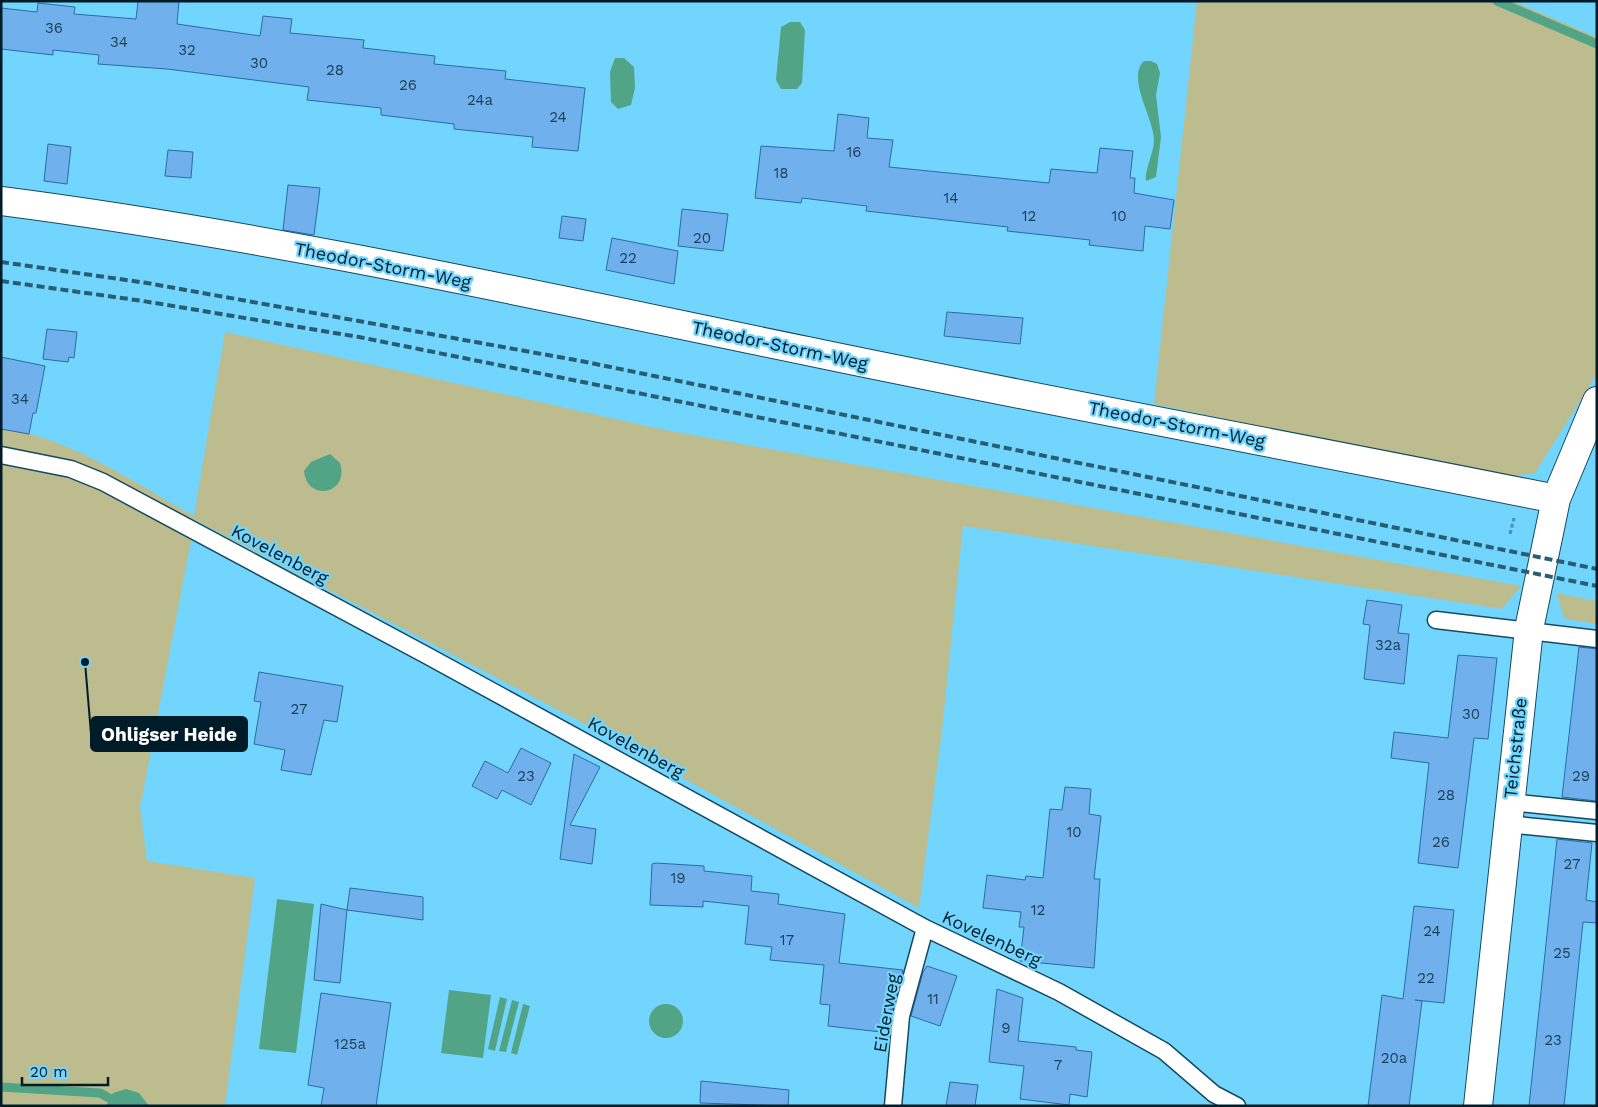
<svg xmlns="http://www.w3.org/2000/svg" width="1598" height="1107" font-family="'Work Sans',sans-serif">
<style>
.green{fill:#bcbc8f}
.water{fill:#52a486}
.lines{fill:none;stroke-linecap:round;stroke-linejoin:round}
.stream{stroke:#52a486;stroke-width:9}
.building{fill:#70b1ed;stroke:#2a6ca3}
.lane-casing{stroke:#144b60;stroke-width:19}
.street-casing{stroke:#144b60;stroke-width:30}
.path{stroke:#4891af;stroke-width:3;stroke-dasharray:4 2.5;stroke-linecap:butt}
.lane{stroke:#fff;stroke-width:16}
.street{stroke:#fff;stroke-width:28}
.rail{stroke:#285d73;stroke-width:4;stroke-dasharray:8 4;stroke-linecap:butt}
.labels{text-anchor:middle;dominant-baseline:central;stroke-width:4.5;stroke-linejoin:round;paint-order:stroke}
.number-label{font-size:15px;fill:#1c4159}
.street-label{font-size:18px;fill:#001c28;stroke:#72d5fe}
.leader{fill:none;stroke:#001c28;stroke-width:2}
.callout-dot{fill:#001c28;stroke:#72d5fe;stroke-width:2}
.callout{fill:#001c28;stroke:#001c28;stroke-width:2}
.callout-label{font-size:19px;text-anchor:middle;font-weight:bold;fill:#fff}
</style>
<rect width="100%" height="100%" fill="#72d5fe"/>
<path class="green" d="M1197 1H1513L1597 37V374L1535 473 1503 477 1154 404Z
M225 332 660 429 1521 586 1502 609 963 526 942 730 919 908 583 723 195 520 140 808 147 861 255 878 225 1106H1V428C68 436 136 484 194 516Z
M1556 593 1597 601V624L1565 619Z"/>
<path class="water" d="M790 22H800L805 30 802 83 797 89H781L776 80 781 27Z
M615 58H624L634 67 635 88 631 105 618 109 611 102 610 72Z
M1144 61H1151L1157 64 1160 73 1156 95 1161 137 1156 177 1146 181C1144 171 1154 153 1154 140 1154 118 1126 78 1144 61Z
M330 454 340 463C350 494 307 503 304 471L311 462Z
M277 899 314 904 296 1053 259 1049Z
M449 990 491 995 483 1058 441 1053Z
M500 997 507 999 495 1051 488 1049Z
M512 1000 519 1002 506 1052 499 1051Z
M649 1021a17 17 0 1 1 34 0a17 17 0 1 1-34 0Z
M523 1004 530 1006 517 1055 511 1053Z
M126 1089 139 1093 149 1106H106L113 1093Z"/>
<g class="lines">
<path class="stream" d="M1497 1 1597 44
M1 1087 100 1093 109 1098"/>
</g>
<path class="building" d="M138 1H179L177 24 260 36 263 16 292 19 290 33 364 40 363 48 435 56 434 64 506 71 505 79 585 88 578 151 532 147 533 137 454 129V124L381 115V108L307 100 309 87 167 69 98 64 99 55 53 50V55L1 49V8L37 12 38 3 75 7 74 14 136 19Z
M838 114 869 118 867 138 893 140 889 167 1049 183 1051 169 1097 173 1100 148 1133 151 1130 178H1135L1134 193 1174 200 1170 229 1145 226 1143 251 1089 245 1090 240 1007 231 1008 227 866 211 867 206 802 198 801 203 755 198 761 146 834 151Z
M48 144 71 147 67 184 44 181Z
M168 150 193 152 191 178 165 176Z
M288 185 320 188 314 235 283 230Z
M682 209 728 214 723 251 678 246Z
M562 216 586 219 583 241 559 238Z
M612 238 678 251 674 284 606 270Z
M947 312 1023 318 1020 344 944 336Z
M47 329 77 332 74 358 69 357 68 362 43 359Z
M1 357 45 366 36 413H33L29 434 1 429Z
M1367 600 1402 605 1398 633 1409 634 1404 684 1364 679 1370 625 1363 624Z
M1579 647 1597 649 1596 801 1562 797Z
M1458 655 1497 658 1488 739 1474 738 1458 868 1418 863 1429 763 1391 758 1394 732 1448 738Z
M259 672 343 686 337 722 324 720 311 775 281 770 285 750 254 744 261 702 254 701Z
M521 748 551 763 531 805 502 790 497 799 472 786 485 761 508 773Z
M574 754 600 767 570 825 596 829 592 864 560 859Z
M1065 787 1091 789 1089 814 1101 816 1094 879H1100L1094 968 1020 961 1024 927H1019L1021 912 983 908 987 875 1025 880 1026 876 1043 878 1050 809 1062 810Z
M1557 839 1592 843 1586 900 1597 902V923L1583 922 1564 1106H1529Z
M656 863 704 866V871L752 876 751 891 779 894 778 904 845 914 839 963 903 970 892 1010 884 1007 881 1032 828 1026 830 1005 820 1004 824 965 770 960 772 947 745 944 749 906 703 901V907L650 905 652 864Z
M350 888 423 897V920L347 910Z
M321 904 347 910 340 983 314 980Z
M1414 906 1454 910 1444 1003 1415 1000 1422 1001 1409 1106H1368L1382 995 1403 999Z
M927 966 957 976 940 1026 911 1016 923 972Z
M997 989 1023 998 1018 1041 1076 1047V1050L1092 1052 1087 1097 1070 1094 1069 1105 1020 1099 1024 1066 989 1062Z
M321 993 391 1003 376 1106H321L324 1088 308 1085Z
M701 1081 789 1090 788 1106 700 1103Z
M950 1082 978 1085 975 1106H946Z"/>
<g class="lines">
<defs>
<path id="lane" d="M1 455 71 469 103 482 426 655 925 928 1059 992 1164 1051 1214 1094 1237 1106
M1436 620 1597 639
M1509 802 1597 811
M1507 824 1597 833
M893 1106 901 1016 925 928"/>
<path id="street" d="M1 201C272 236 540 296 807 351 1056 403 1307 449 1556 499
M1478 1106 1529 629 1556 499 1597 401"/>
</defs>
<use href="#lane" class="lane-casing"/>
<use href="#street" class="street-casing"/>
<path class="path" d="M1510 534 1514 518"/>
<use href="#lane" class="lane"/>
<use href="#street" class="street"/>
<path class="rail" d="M1 262 147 283 581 361 1597 569
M1 281 143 301 359 337 1597 586"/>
</g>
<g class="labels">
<g class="number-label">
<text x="54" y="28">36</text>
<text x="119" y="42">34</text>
<text x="187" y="50">32</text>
<text x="259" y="63">30</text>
<text x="335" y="70">28</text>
<text x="408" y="85">26</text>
<text x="480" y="100">24a</text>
<text x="558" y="117">24</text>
<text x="854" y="152">16</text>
<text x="781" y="173">18</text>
<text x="951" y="198">14</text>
<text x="1029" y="216">12</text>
<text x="1119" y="216">10</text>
<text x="702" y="238">20</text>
<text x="628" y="258">22</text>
<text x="20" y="399">34</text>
<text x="1388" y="645">32a</text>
<text x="299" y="709">27</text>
<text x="1471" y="714">30</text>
<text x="526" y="776">23</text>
<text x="1581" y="776">29</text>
<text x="1446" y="795">28</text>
<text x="1074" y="832">10</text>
<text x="1441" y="842">26</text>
<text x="1572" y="864">27</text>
<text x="678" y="878">19</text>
<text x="1038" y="910">12</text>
<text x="1432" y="931">24</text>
<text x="787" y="940">17</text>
<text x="1562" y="953">25</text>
<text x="1426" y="978">22</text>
<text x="933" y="999">11</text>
<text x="1006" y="1028">9</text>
<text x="1553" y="1040">23</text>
<text x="350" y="1044">125a</text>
<text x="1394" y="1058">20a</text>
<text x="1058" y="1065">7</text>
</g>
<g class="street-label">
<text transform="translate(383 265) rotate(11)">Theodor-Storm-Weg</text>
<text transform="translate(780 345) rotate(12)">Theodor-Storm-Weg</text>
<text transform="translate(1177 424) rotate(11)">Theodor-Storm-Weg</text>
<text transform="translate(280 554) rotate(28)">Kovelenberg</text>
<text transform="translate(636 747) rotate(29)">Kovelenberg</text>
<text transform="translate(1515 748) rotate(-84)">Teichstraße</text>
<text transform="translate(992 938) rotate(25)">Kovelenberg</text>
<text transform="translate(886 1013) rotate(-80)">Eiderweg</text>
</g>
</g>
<path class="leader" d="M85 662L91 734"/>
<circle class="callout-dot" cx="85" cy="662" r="5"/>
<rect class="callout" x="91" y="717" width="156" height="34" rx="5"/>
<g class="callout-label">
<text x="169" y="741">Ohligser Heide</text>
</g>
<rect width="1598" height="1107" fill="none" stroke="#001c28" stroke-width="5"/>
<path d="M22 1077v8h86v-8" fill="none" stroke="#001c28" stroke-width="2.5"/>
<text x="30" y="1077" font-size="15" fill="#001c28" stroke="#72d5fe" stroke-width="4" paint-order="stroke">20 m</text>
</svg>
